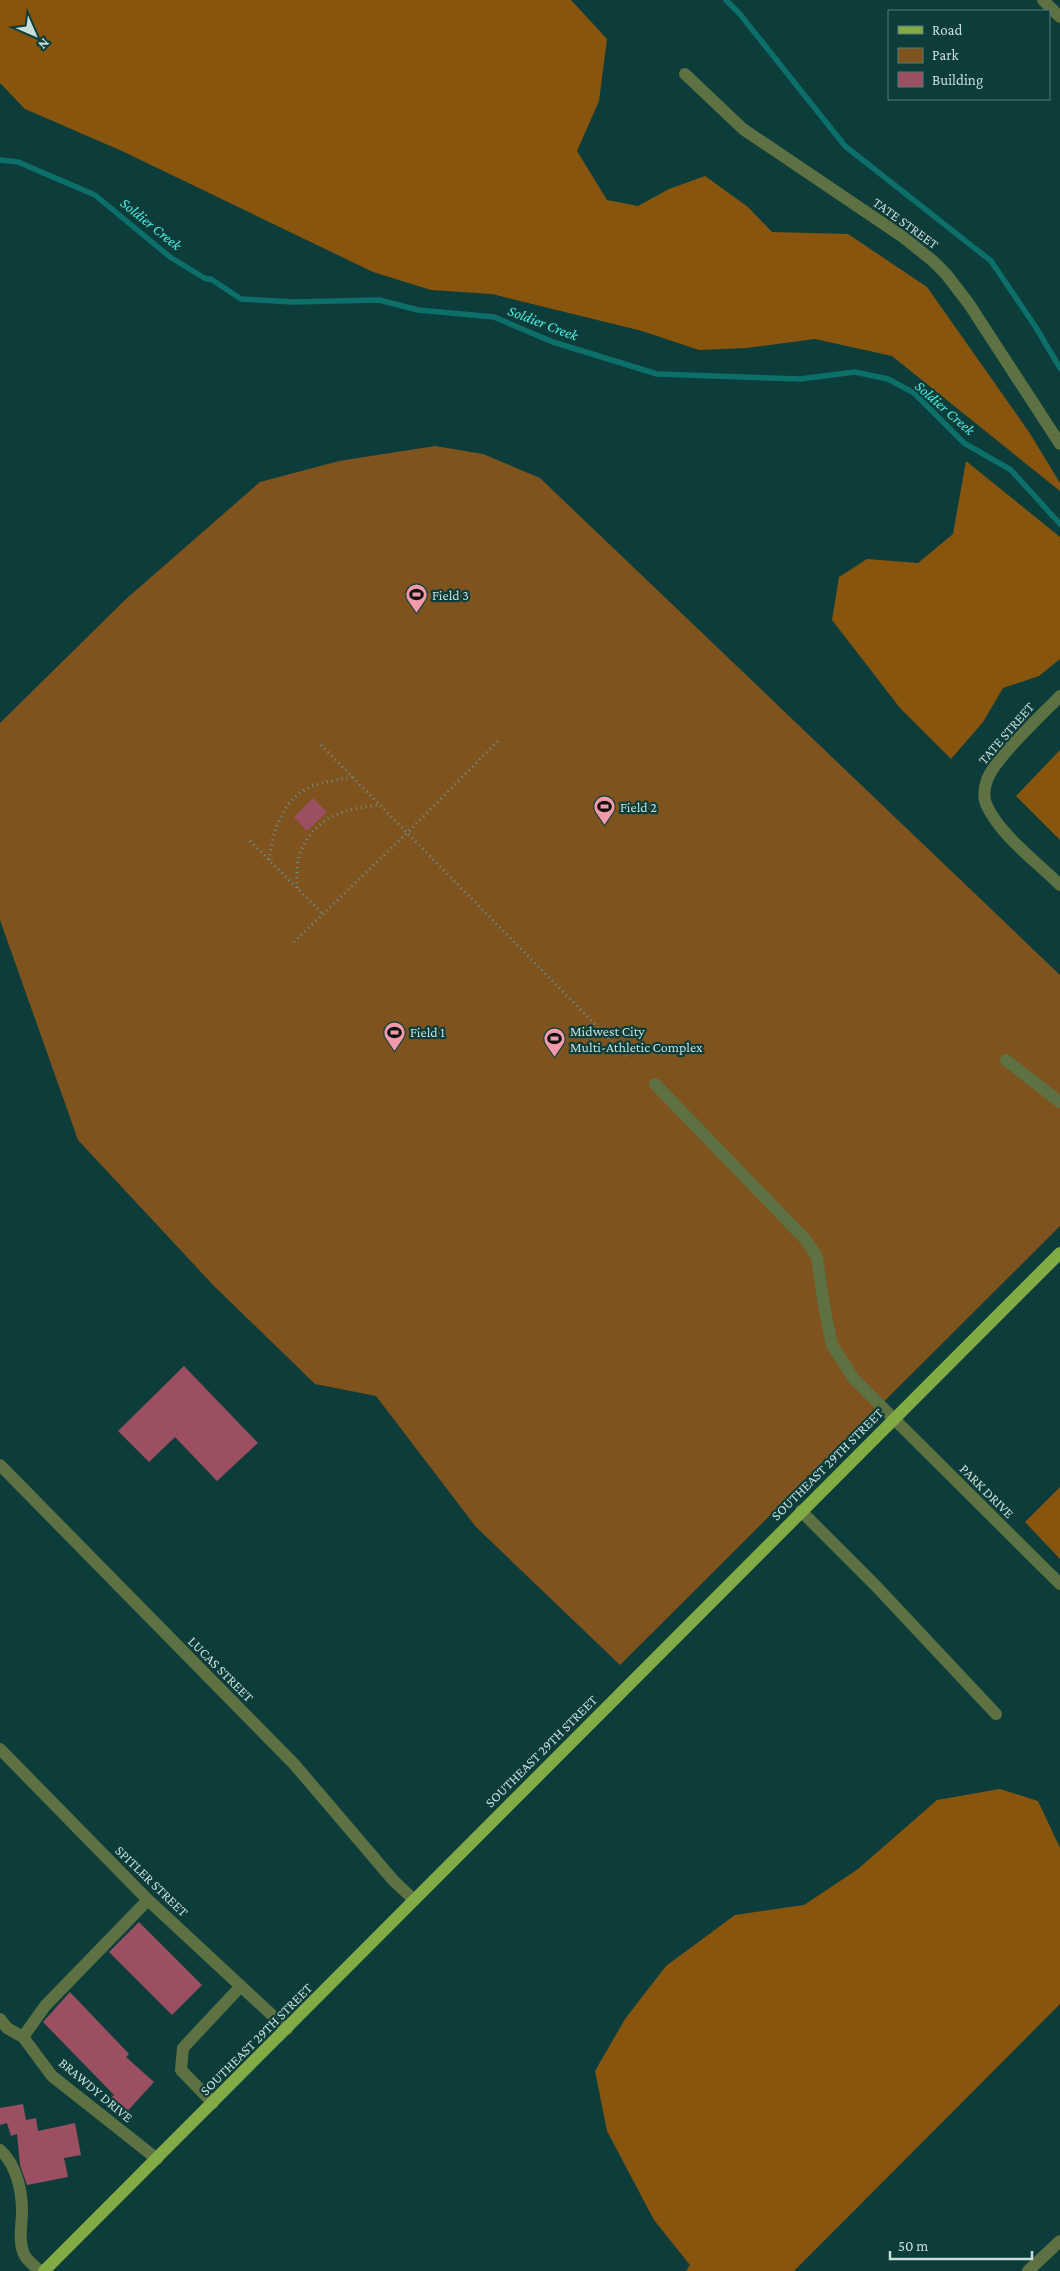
<svg xmlns="http://www.w3.org/2000/svg" width="1060" height="2271" font-family="'Crimson Pro',serif">
<style>
.green{fill:#7f531e}
.forest{fill:#88550f}
.lines{fill:none;stroke-linecap:round;stroke-linejoin:round}
.stream{stroke:#0c6f69;stroke-width:5.5}
.building{fill:#9c4f60}
.path{stroke:#6d908d;stroke-width:3;stroke-dasharray:1 4;stroke-linecap:butt}
.minor{stroke:#5d7142;stroke-width:12}
.major{stroke:#83ab45;stroke-width:12}
.labels{text-anchor:middle;dominant-baseline:central;stroke-width:4.5;stroke-linejoin:round;paint-order:stroke}
.street-label{font-size:14px;fill:#c7dedb;stroke:#0d3d3a}
.poi-label{font-size:14px;fill:#c7dedb;stroke:#0d3d3a;text-anchor:start}
.water-label{font-size:15px;font-style:italic;fill:#48ebdf;stroke:#0d3d3a}
</style>
<rect width="100%" height="100%" fill="#0d3d3a"/>
<path class="green" d="M435 446 483 454 540 478 1060 975V1226L620 1665 476 1527 376 1396 315 1384 214 1286 78 1140 0 920V723L126 599 260 482 339 461Z"/>
<path class="forest" d="M0 0H571L607 39 599 101 577 151 607 200 638 206 669 189 705 176 748 207 772 232 848 234 927 287 1029 432 1060 483V491L892 356 815 339 746 348 699 350 642 331 492 294 431 290 373 272 122 151 25 109 0 83Z
M966 461 1060 537V659L1039 676 1003 688 983 722 951 759 900 708 832 620 839 577 867 559 918 563 953 534Z
M1060 750V840L1016 796Z
M1060 1487V1559L1025 1522Z
M1000 1789 1038 1801 1060 1848V2004L794 2271H686L690 2265 654 2220 607 2131 595 2071 625 2019 666 1966 735 1915 804 1905 858 1869 937 1800Z"/>
<g class="lines">
<path class="stream" d="M726 0 739 13 845 146 991 261 1035 326 1060 368
M0 160 18 162 95 195 170 257 206 279H211L241 299 293 302 379 300 418 310 494 317 553 342 657 374 800 379 855 372 888 379 914 393 964 443 1011 470 1060 524"/>
</g>
<path class="building" d="M313 798 327 812 307 831 294 817Z
M184 1366 258 1443 217 1481 175 1437 149 1462 118 1431Z
M139 1922 202 1985 172 2015 109 1952Z
M70 1992 129 2054 126 2057 154 2082 122 2117 106 2103 114 2095 43 2022Z
M23 2104 26 2120 36 2118 38 2131 75 2123 81 2155 64 2158 68 2177 27 2185 20 2165 17 2134 11 2136 7 2123 0 2125V2108Z"/>
<g class="lines">
<path class="path" d="M321 745 626 1056
M250 841 323 914
M269 860C273 832 281 801 310 787 322 782 338 780 352 777
M297 888C297 877 296 863 300 853 315 816 345 809 379 805
M294 942 407 833 499 740"/>
<path class="minor" d="M1043 0 1060 17
M685 74 743 129 903 237 933 261 946 274 969 304 1060 444
M1060 696C1043 714 994 759 987 780 984 788 983 799 987 806 1001 836 1037 862 1060 885
M1006 1060 1060 1102
M655 1084 806 1240 817 1257 824 1306 832 1345 854 1379 1060 1584
M0 1465 294 1764 393 1880 414 1900
M801 1511 875 1585 996 1714
M0 1749 148 1900 287 2029
M0 2019 7 2028 23 2037 52 2076 157 2159
M23 2037 45 2006 148 1900
M213 2103 181 2070 183 2048 241 1986
M0 2150C16 2164 22 2190 22 2211 22 2224 18 2241 24 2254 26 2260 35 2266 40 2271
M1028 2271 1060 2241"/>
<path class="major" d="M44 2271 1060 1253"/>
</g>
<defs>
<symbol id="stadium-pin" viewBox="-11 -11 22 30"><path d="M0 17L-7.5 6A9.5 9.5 0 1 1 7.5 6Z" fill="#f39aaa" stroke="#0d3d3a"/><path d="M0-5a6.5 5 0 1 0 0 10a6.5 5 0 1 0 0-10ZM-3.5-1.8h7v3.6h-7Z" fill="#111"/></symbol>
</defs>
<g fill-rule="evenodd">
<use href="#stadium-pin" x="404" y="582" width="25" height="34"/>
<use href="#stadium-pin" x="592" y="794" width="25" height="34"/>
<use href="#stadium-pin" x="382" y="1020" width="25" height="34"/>
<use href="#stadium-pin" x="542" y="1026" width="25" height="34"/>
</g>
<g class="labels">
<g class="street-label">
<text transform="translate(906 223) rotate(36)">TATE STREET</text>
<text transform="translate(1006 733) rotate(-49)">TATE STREET</text>
<text transform="translate(827 1464) rotate(-45)">SOUTHEAST 29TH STREET</text>
<text transform="translate(987 1491) rotate(45)">PARK DRIVE</text>
<text transform="translate(221 1669) rotate(45)">LUCAS STREET</text>
<text transform="translate(541 1751) rotate(-45)">SOUTHEAST 29TH STREET</text>
<text transform="translate(152 1881) rotate(44)">SPITLER STREET</text>
<text transform="translate(256 2039) rotate(-45)">SOUTHEAST 29TH STREET</text>
<text transform="translate(96 2090) rotate(40)">BRAWDY DRIVE</text>
</g>
<g class="poi-label">
<text x="432" y="595">Field 3</text>
<text x="620" y="807">Field 2</text>
<text x="570" y="1031">Midwest City<tspan x="570" dy="16">Multi-Athletic Complex</tspan></text>
<text x="410" y="1032">Field 1</text>
</g>
<g class="water-label">
<text transform="translate(151 224) rotate(39)">Soldier Creek</text>
<text transform="translate(543 323) rotate(21)">Soldier Creek</text>
<text transform="translate(945 408) rotate(41)">Soldier Creek</text>
</g>
</g>
<rect x="888" y="10" width="162" height="90" fill="#0d3d3a" stroke="#577d7a"/>
<rect x="898" y="26" width="25" height="8" fill="#83ab45" stroke="#577d7a"/>
<text x="932" y="35" font-size="15" fill="#c7dedb">Road</text>
<rect x="898" y="48" width="25" height="15" fill="#7f531e" stroke="#577d7a"/>
<text x="932" y="60" font-size="15" fill="#c7dedb">Park</text>
<rect x="898" y="72" width="25" height="15" fill="#9c4f60" stroke="#577d7a"/>
<text x="932" y="85" font-size="15" fill="#c7dedb">Building</text>
<g transform="translate(35 35) rotate(135)" stroke="#0d3d3a" stroke-width="4" paint-order="stroke">
<path d="M0-4L9 19L0 12L-9 19Z" fill="#c7dedb"/>
<text y="-8" font-size="14" font-weight="bold" text-anchor="middle" fill="#c7dedb">N</text>
</g>
<path d="M890 2251v8h142v-8" fill="none" stroke="#c7dedb" stroke-width="2.5"/>
<text x="898" y="2251" font-size="15" fill="#c7dedb" stroke="#0d3d3a" stroke-width="4" paint-order="stroke">50 m</text>
</svg>
